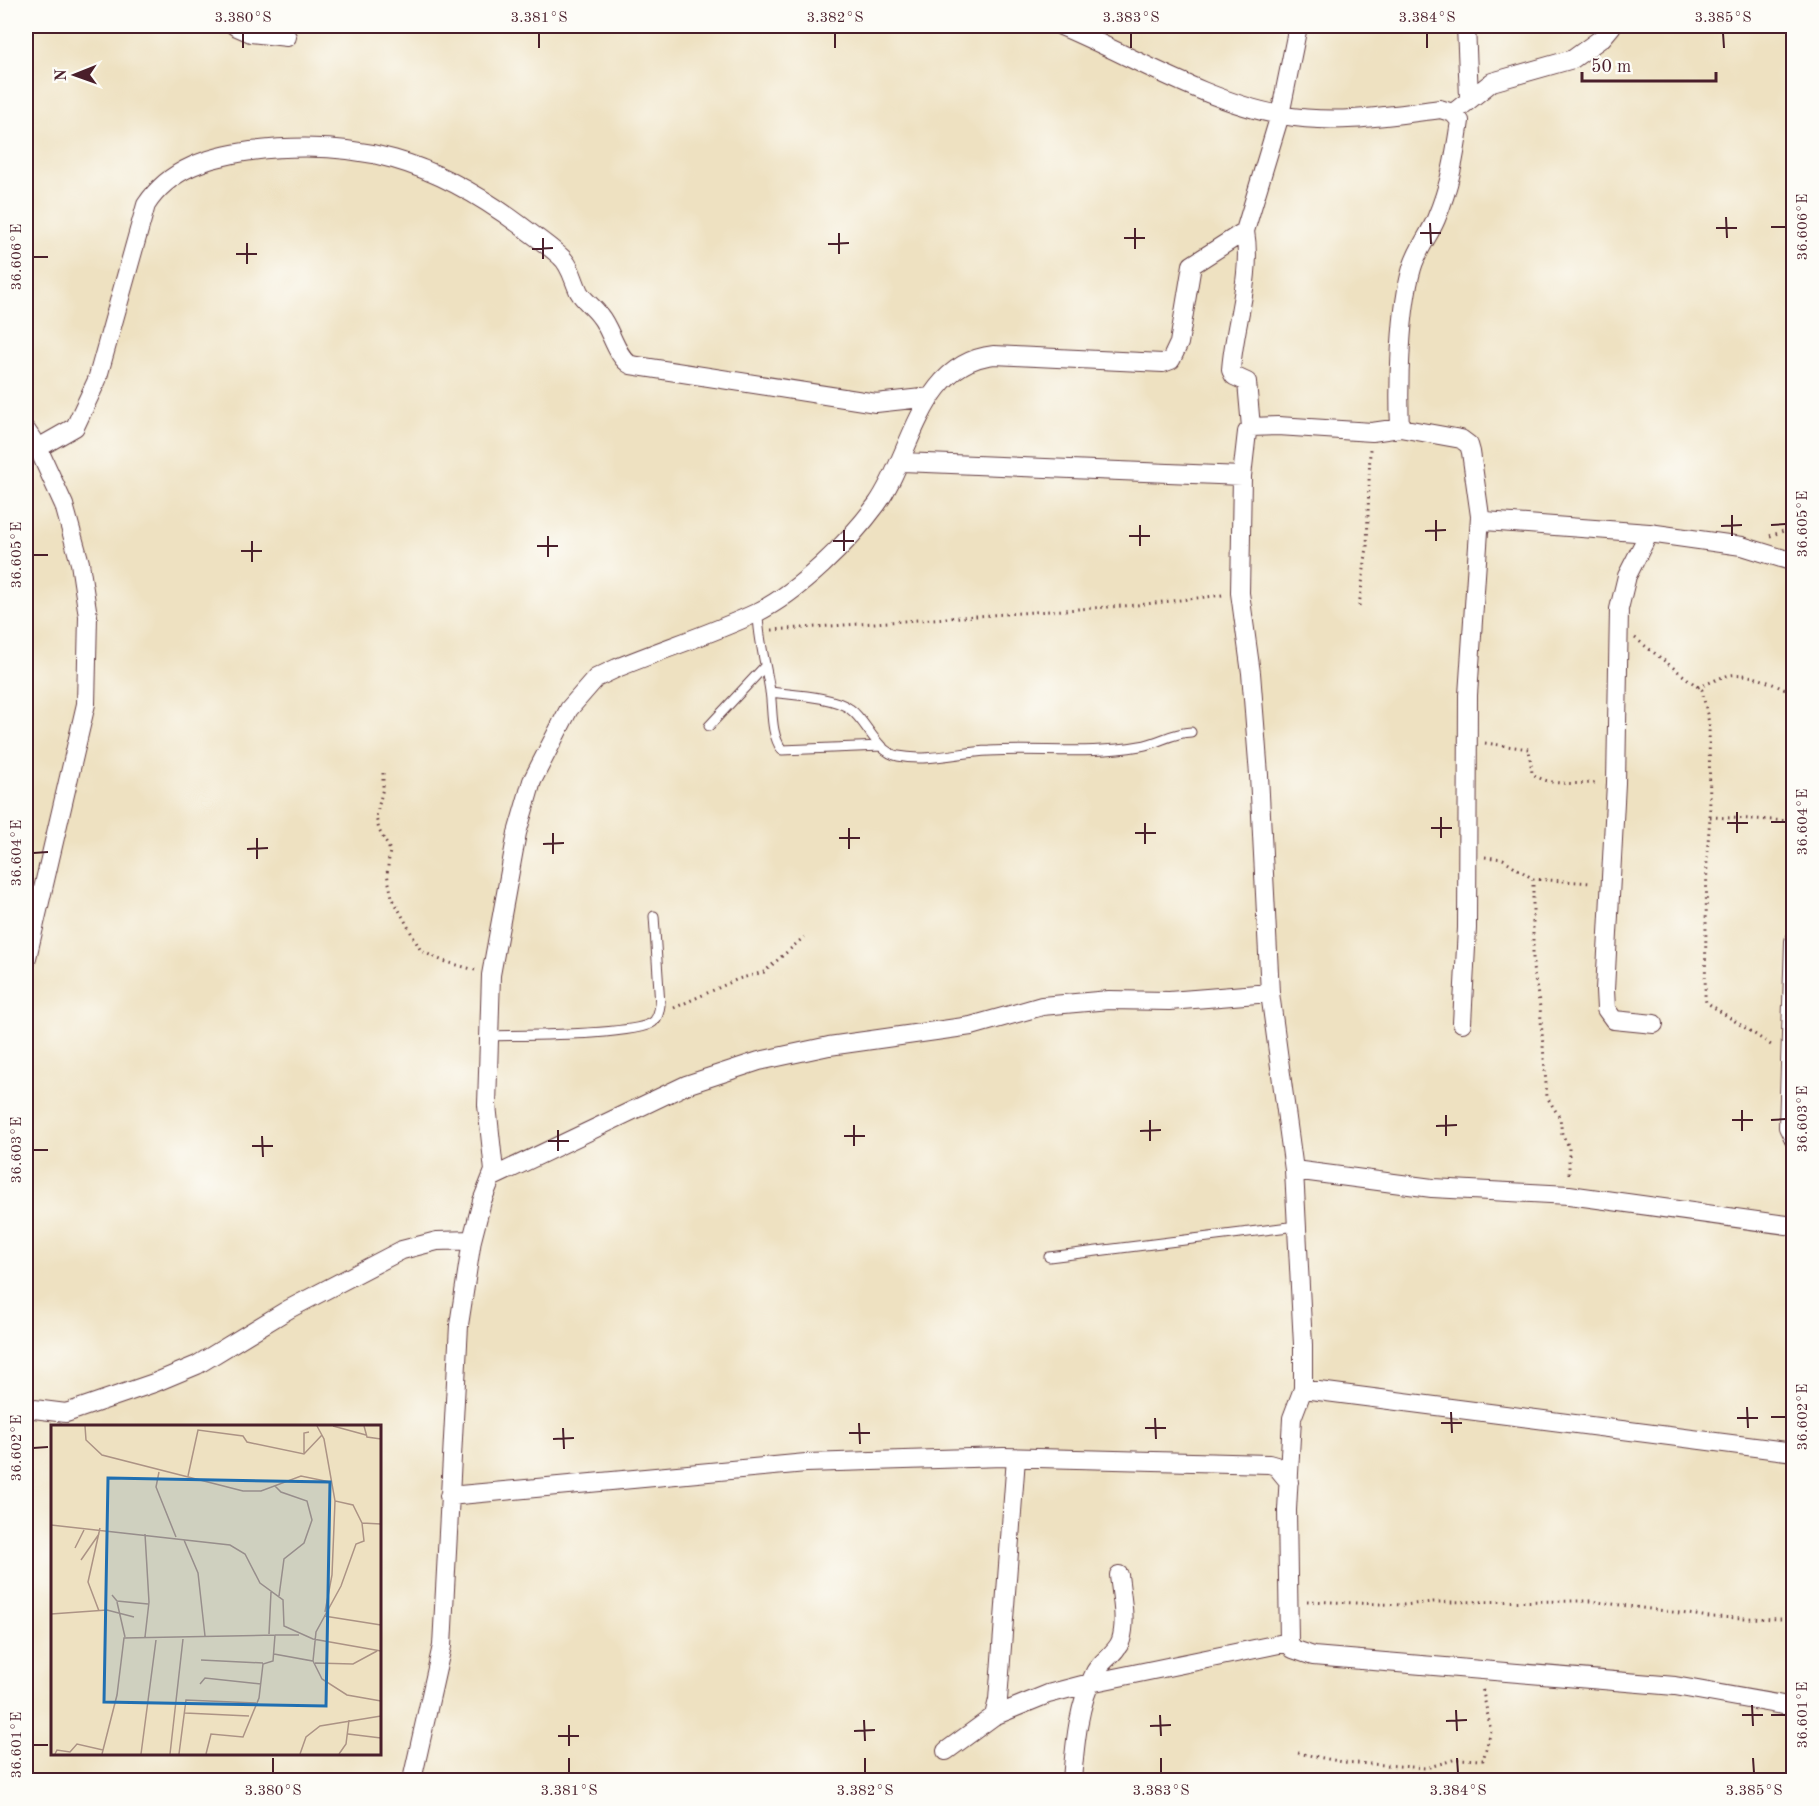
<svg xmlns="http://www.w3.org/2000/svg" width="1819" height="1806" font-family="'Old Standard TT',serif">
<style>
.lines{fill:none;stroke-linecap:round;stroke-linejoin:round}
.lane-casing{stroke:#633c42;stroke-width:11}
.street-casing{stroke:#633c42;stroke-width:20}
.path{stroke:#633c42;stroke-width:3;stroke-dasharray:1.5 4.5;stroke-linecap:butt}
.lane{stroke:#fff;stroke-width:9}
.street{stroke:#fff;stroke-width:18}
.ticks{fill:none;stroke:#4a1f2b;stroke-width:2}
.inset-road{fill:none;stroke:#ac9385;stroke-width:1.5}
.view{fill:#1f6fb2;fill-opacity:0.15;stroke:#1f6fb2;stroke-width:3}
.inset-edge{fill:none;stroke:#4a1f2b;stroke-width:3}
.neatline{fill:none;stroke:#4a1f2b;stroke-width:2}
.ticks-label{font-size:15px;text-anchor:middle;fill:#4a1f2b}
</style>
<rect width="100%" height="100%" fill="#fdfcf7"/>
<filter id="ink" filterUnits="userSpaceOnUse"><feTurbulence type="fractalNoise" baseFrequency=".0167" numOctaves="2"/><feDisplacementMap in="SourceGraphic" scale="12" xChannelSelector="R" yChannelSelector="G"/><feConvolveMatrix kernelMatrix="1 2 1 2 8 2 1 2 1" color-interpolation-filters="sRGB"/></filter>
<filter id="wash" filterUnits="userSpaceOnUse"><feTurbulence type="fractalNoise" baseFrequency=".008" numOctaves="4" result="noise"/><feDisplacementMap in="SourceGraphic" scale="24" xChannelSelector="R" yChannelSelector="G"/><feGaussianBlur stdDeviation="1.35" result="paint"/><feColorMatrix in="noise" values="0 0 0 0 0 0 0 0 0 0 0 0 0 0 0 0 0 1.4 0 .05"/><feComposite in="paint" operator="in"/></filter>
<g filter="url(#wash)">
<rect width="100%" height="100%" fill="#eee1c1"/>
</g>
<g filter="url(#ink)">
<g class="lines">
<defs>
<path id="lane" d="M758 612C758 639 766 664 770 691 773 710 770 733 782 750L882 746
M770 692C792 695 833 696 850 709 867 721 876 752 898 756 928 762 960 752 989 751 1040 748 1089 755 1140 746 1160 743 1170 733 1191 732
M709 726 765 666
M489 1036C516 1035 636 1036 653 1022 658 1018 659 1012 660 1005L654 916
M1049 1257 1297 1226"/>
<path id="street" d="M235 26 251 33 287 37
M1061 26C1128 54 1210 103 1281 115 1335 125 1387 116 1440 109L1453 113 1460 121C1455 156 1450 186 1436 219 1429 236 1417 250 1412 268 1400 309 1398 385 1400 428
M1466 26 1469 97
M1453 113 1492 82 1573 59 1602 38 1612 26
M1245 231C1253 276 1234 325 1231 370L1234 376 1247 382 1251 427
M26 430 38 448 64 505 80 563 88 616 86 704 26 962
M38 448 75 427 97 380 146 205C170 168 209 157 251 151 359 138 434 161 520 225 533 235 548 245 560 256 571 265 573 280 579 292 584 301 594 307 600 316 611 329 616 357 631 365L876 403 931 397
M902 462 1242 476
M1649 533 1627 576 1619 609 1616 783 1605 990 1606 1009 1614 1020 1654 1024
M1794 562 1742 546 1649 533 1485 521 1480 516 1471 452 1469 445 1461 439 1400 428 1372 432 1278 426 1251 427 1247 432 1242 476 1240 593 1251 673 1259 775 1270 993 1294 1170 1303 1345V1389L1292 1418 1287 1510 1289 1642 1293 1649 1313 1656 1675 1686 1794 1707
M1794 941 1788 1127 1794 1139
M1462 1023 1467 928 1468 695 1480 516
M1294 1170 1432 1188 1569 1195 1794 1226
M493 1177 686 1085 759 1061 829 1046 971 1026 1042 1006 1109 1000 1169 1001 1270 993
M1303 1389 1794 1452
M26 1408 66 1413 154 1383 197 1365 289 1309 402 1250 437 1241 472 1240
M449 1496 806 1463 1003 1457 1269 1464 1276 1466 1289 1482
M994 1716 1048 1694 1090 1683 1289 1642
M946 1751 994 1716 998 1700 1016 1458
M412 1780 442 1646 459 1325 472 1240 482 1201 494 1171 487 1105 491 975 517 833 532 781 569 709 596 678 617 668C663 649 711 634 756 613 799 592 849 542 877 504 913 453 920 363 994 355L1163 363 1171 360 1179 343 1192 265 1245 231 1280 115 1298 26
M1072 1780C1075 1744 1078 1705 1095 1672 1102 1660 1117 1653 1121 1640 1127 1620 1121 1595 1119 1575"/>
</defs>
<use href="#lane" class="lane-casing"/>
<use href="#street" class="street-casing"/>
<path class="path" d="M1770 536 1794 527
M1359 606 1367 547 1370 449
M772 630 1137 605 1223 595
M1635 638 1702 690 1709 723 1710 817 1707 855 1705 998 1706 1002 1774 1047
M1698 687C1709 684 1719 677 1730 675 1751 672 1775 685 1794 694
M1485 743 1529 749 1532 773C1547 787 1579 783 1599 783
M383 773V788L376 817 379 830 390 850 387 874 392 897 421 951 443 961 475 970
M1710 817 1794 821
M1485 857 1503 859 1533 879 1592 883
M1533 879V968L1540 1007 1547 1097 1560 1118 1562 1134 1569 1147V1178
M674 1008 738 979 764 972 804 937
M1307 1601 1403 1605 1433 1602 1590 1601 1710 1617 1781 1619
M1298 1753 1343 1762 1426 1768 1456 1759 1483 1760 1491 1731 1482 1687"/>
<use href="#lane" class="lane"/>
<use href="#street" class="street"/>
</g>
</g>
<path class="ticks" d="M243 33V48M539 33V48M835 33V48M1131 33V48M1427 33V48M1723 33 1724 48M1726 217 1727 238M1430 223 1431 244M1771 227H1786M1135 228V249M1716 228H1737M839 233V254M1420 233H1441M543 238V259M1124 238H1145M247 243V264M828 244 849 243M532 249 553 248M236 254H257M33 257H48M1732 515V536M1436 520V541M1140 525V546M1771 525 1786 524M1721 526 1742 525M844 530V551M1425 531 1446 530M548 536V557M1129 536H1150M252 541V562M833 541H854M537 546H558M241 551H262M33 555H48M1737 812V833M1441 817V838M1771 822H1786M1145 823V844M1727 823H1748M849 828V849M1431 828H1452M553 833V854M1135 833H1156M257 838V859M839 838H860M543 844 564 843M247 849 268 848M33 853 48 852M1742 1110V1131M1446 1115V1136M1150 1120V1141M1732 1120H1753M1771 1120 1786 1119M854 1125V1146M1436 1126 1457 1125M558 1130V1151M1140 1131 1161 1130M262 1136 263 1157M844 1136H865M548 1141H569M252 1146H273M33 1150H48M1747 1407 1748 1428M1451 1412 1452 1433M1771 1417H1786M1155 1418 1156 1439M1737 1418H1758M859 1423 860 1444M1441 1423H1462M563 1428 564 1449M1145 1428H1166M849 1433H870M553 1439 574 1438M33 1448 48 1447M1752 1705 1753 1726M1456 1710 1457 1731M1160 1715 1161 1736M1742 1715H1763M1771 1715H1786M864 1720 865 1741M1446 1721 1467 1720M569 1725V1746M1150 1726 1171 1725M854 1731 875 1730M558 1736H579M33 1745H48M273 1758V1773M569 1758V1773M865 1758V1773M1161 1758V1773M1457 1758 1458 1773M1753 1758 1754 1773"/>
<g transform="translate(51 1425)">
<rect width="330" height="330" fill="#eee1c1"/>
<path class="inset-road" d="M34 1 35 15 51 30 192 66H210L250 51 279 57M266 1 273 14 284 76 302 80 311 98 330 99M282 1 315 10M313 1 316 12 330 14M253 28V8L258 7M108 47 105 62 125 112M137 51 147 5 192 11 196 17 253 29 271 10M224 61 230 67 256 76 261 95 253 118 233 134 228 171M0 100 179 120 194 129 209 158 232 175 233 201 262 214 330 226M94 109 98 177 94 212M133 115 147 148 154 211M24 123 33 105M30 135 48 109M61 170 66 176 97 179M66 177 74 212M48 186 37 157 49 103M274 187 281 150 284 76M0 189 56 185 83 192M273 191 330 200M218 209 220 167M224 210H248M223 229 262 236 265 207 290 161 305 119 313 116 311 98M150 235 212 238M262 236 271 254 296 270 330 276M264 238 302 239 326 226M149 259 154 253 210 259M134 288 198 291M297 309 330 313M4 329 6 325 19 327 26 319 52 325M51 329 66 270 73 213 224 210 222 236 212 239 208 273 192 312 160 309 155 329M90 329 105 215M119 329 132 214M128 329 135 275 205 278M249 329 255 312 269 301 330 291M288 329 295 319 298 295"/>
<path class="view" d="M57 53 279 57 275 281 53 277Z"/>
<rect width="330" height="330" class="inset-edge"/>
</g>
<rect width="1819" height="1806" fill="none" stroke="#fdfcf7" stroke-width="66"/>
<g transform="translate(75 75) rotate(269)" stroke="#fdfcf7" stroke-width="4.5" paint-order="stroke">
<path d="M0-4.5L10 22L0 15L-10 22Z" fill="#4a1f2b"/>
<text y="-9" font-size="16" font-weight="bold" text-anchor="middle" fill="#4a1f2b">N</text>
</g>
<path d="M1582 72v9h134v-9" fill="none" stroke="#4a1f2b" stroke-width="3"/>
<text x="1591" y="72" font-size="18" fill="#4a1f2b" stroke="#fdfcf7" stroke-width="4.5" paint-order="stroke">50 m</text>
<rect x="33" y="33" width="1753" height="1740" class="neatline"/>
<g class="ticks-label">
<text x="243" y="22">3.380°S</text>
<text x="539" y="22">3.381°S</text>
<text x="835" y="22">3.382°S</text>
<text x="1131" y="22">3.383°S</text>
<text x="1427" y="22">3.384°S</text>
<text x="1723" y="22">3.385°S</text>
<text transform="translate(1802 227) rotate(-90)" y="5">36.606°E</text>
<text transform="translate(16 257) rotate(-90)" y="5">36.606°E</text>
<text transform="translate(1802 524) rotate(-90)" y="5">36.605°E</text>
<text transform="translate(16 555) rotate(-90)" y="5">36.605°E</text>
<text transform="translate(1802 822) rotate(-90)" y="5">36.604°E</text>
<text transform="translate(16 853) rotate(-90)" y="5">36.604°E</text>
<text transform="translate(1802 1119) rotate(-90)" y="5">36.603°E</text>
<text transform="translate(16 1150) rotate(-90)" y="5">36.603°E</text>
<text transform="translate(1802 1417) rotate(-90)" y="5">36.602°E</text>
<text transform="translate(16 1448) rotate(-90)" y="5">36.602°E</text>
<text transform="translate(1802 1715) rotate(-90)" y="5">36.601°E</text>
<text transform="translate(16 1745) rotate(-90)" y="5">36.601°E</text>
<text x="273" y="1795">3.380°S</text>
<text x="569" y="1795">3.381°S</text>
<text x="865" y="1795">3.382°S</text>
<text x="1161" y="1795">3.383°S</text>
<text x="1458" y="1795">3.384°S</text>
<text x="1754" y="1795">3.385°S</text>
</g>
</svg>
